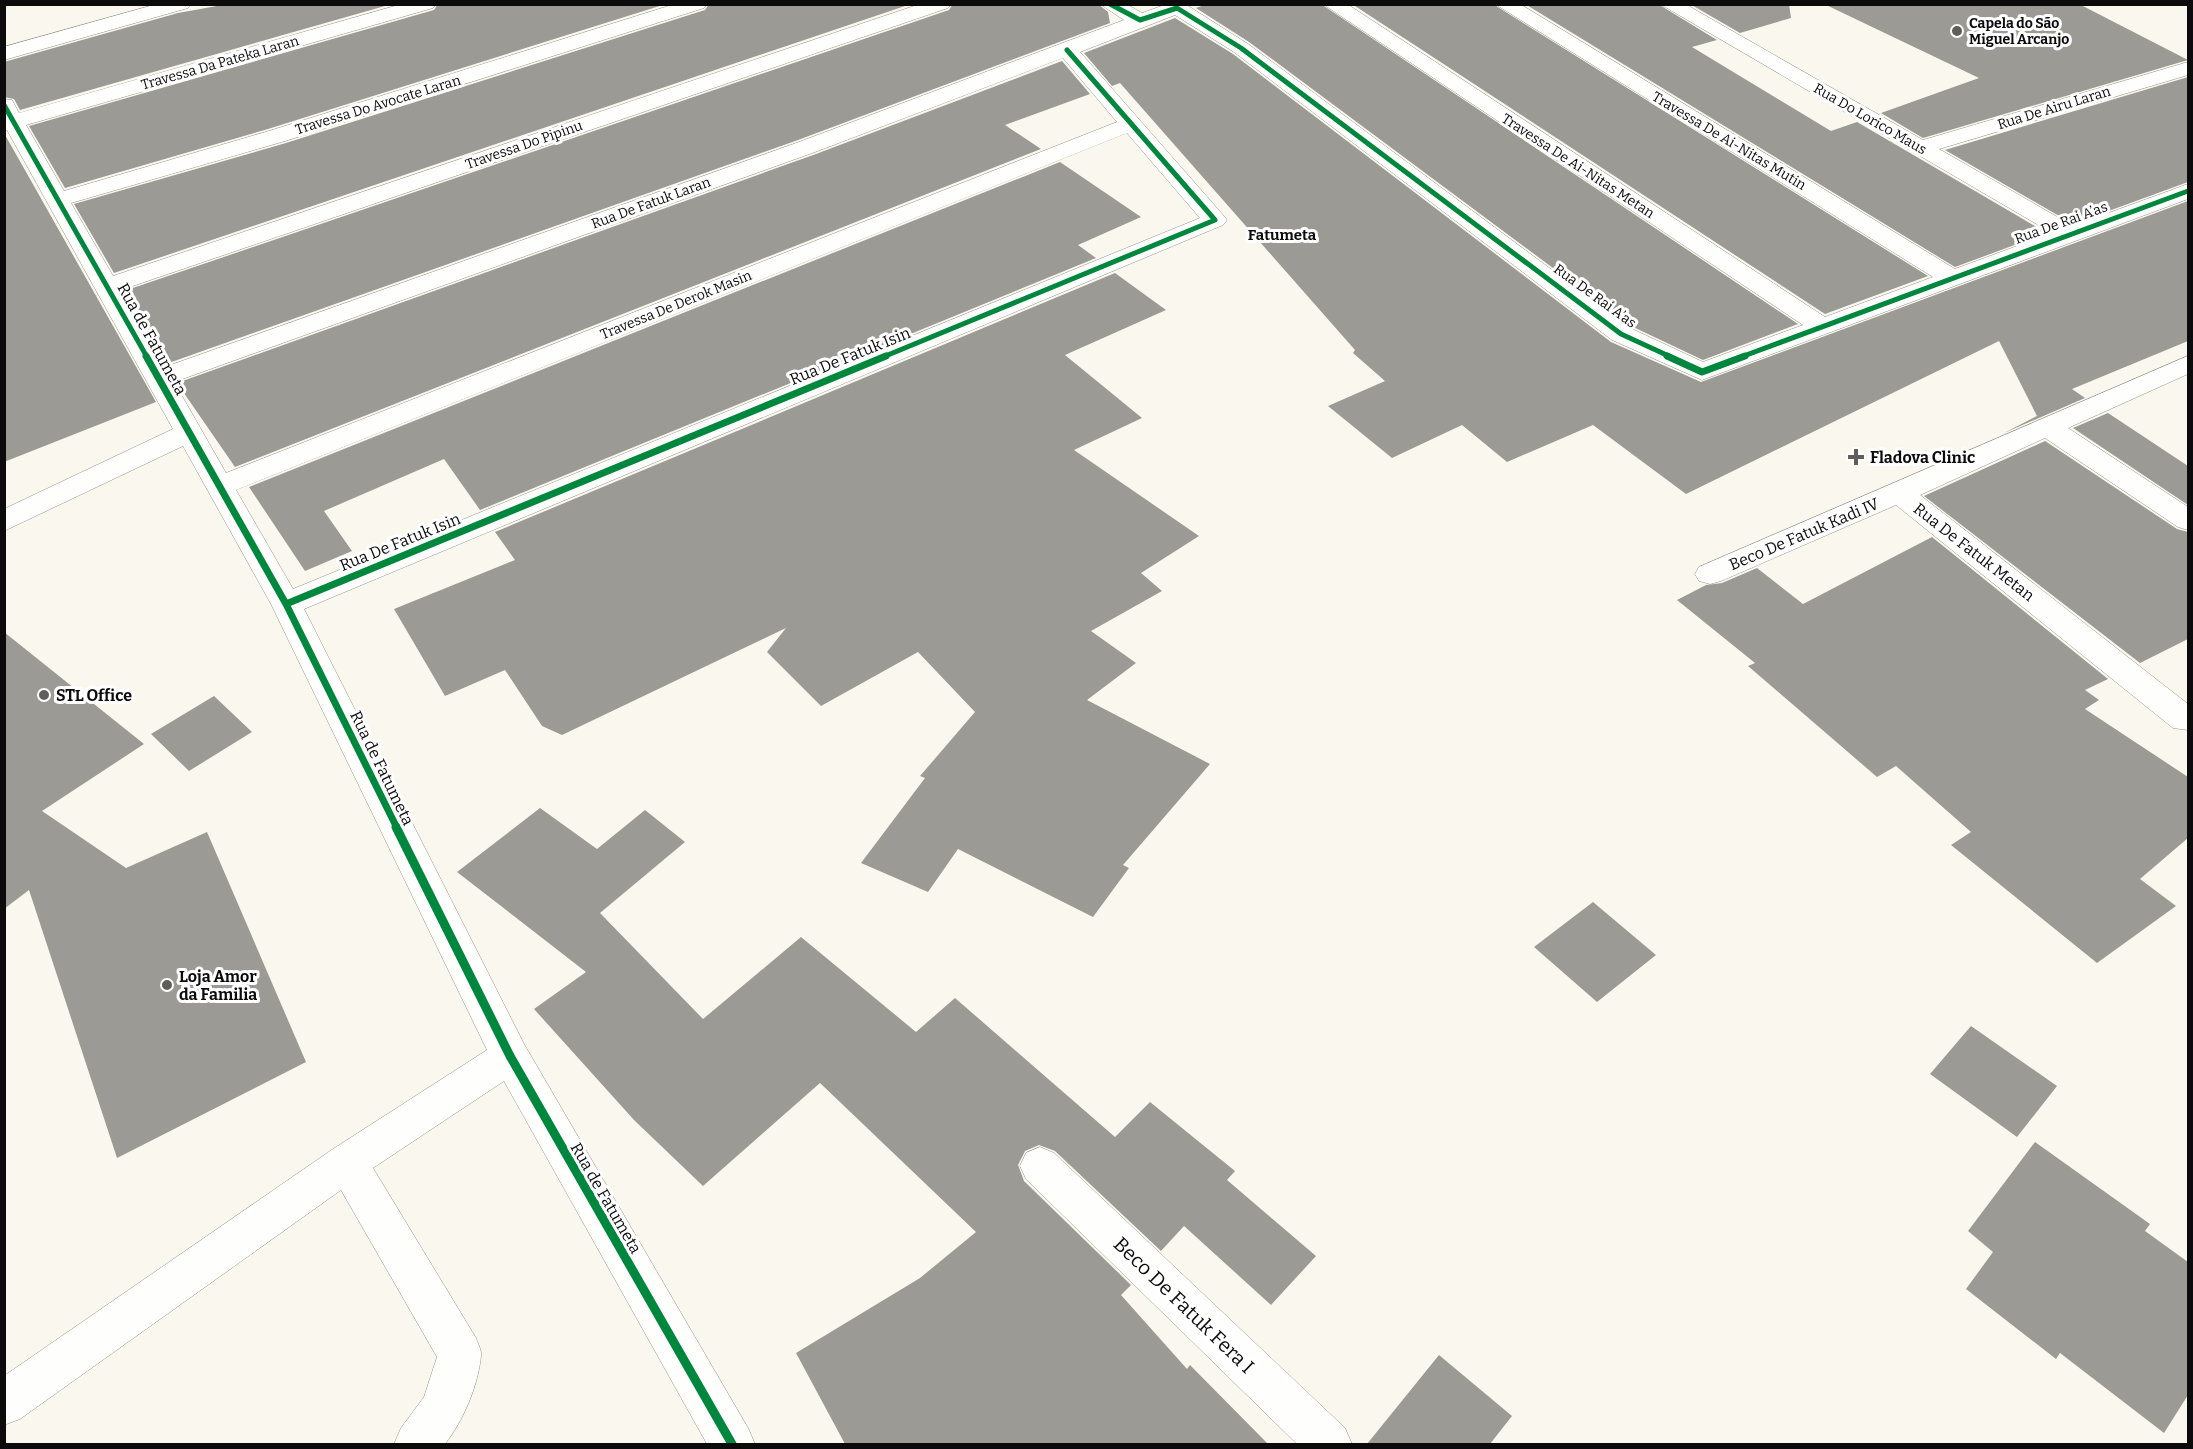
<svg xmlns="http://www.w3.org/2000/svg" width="2193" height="1449" font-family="Bitter,serif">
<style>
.building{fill:#9c9a94}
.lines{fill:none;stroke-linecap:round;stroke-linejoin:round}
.minor-casing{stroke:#93928d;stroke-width:1}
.minor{fill:#fefefc;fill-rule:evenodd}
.cycleway-far2-casing{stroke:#fff;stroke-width:8}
.cycleway-far1-casing{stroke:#fff;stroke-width:10}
.cycleway-casing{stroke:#fff;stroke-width:13}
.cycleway-far2{stroke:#00873e;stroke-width:5}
.cycleway-far1{stroke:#00873e;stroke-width:7}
.cycleway{stroke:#00873e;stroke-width:9}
.poi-dot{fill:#5f5e5a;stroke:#fff;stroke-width:2}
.labels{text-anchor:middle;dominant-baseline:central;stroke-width:6;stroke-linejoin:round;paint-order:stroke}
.far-poi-label{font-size:14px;font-weight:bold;fill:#0b0b0b;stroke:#fff;text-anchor:start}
.far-street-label{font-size:14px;fill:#0b0b0b;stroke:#fff}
.far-neighbourhood-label{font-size:15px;font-weight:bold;fill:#0b0b0b;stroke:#fff}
.street-label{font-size:16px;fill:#0b0b0b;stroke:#fff}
.poi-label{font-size:16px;font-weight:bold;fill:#0b0b0b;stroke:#fff;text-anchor:start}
.near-street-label{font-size:20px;fill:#0b0b0b;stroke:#fff}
</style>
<rect width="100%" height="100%" fill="#faf8ee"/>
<path class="building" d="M228 4H392L20 110 14 99 4 97V62L178 13Z
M438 4H666L268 129 65 188 29 126 434 10Z
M709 4H911L114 273 74 204 286 143 705 10Z
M953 4H1098L1108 12 1110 23 798 140 166 364 124 291 949 10Z
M1207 4H1321L1798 324 1703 360 1631 326 1249 42 1196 8Z
M1352 4H1493L1928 276 1825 314Z
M1525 4H1658L1717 40 1692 47 1831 131 1857 122 2047 233 1955 267Z
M1690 4H1789L1791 18 1740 33Z
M1824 4H2079L2188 60 1923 138 1881 113 1979 78Z
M1175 18 1233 54 1611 342 1701 382 2188 201V341L2072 389 2085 398 2004 433 2037 416 1999 341 1686 494 1593 425 1507 462 1462 425 1392 458 1328 406 1385 381 1353 353 1355 350 1120 83 1112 86 1084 53Z
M1062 61 1090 94 1005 125 1041 149 235 467 177 383 816 154Z
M2188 77V182L2073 224 1945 150Z
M4 133 156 402 4 462Z
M1060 162 1141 217 1078 245 1096 258 480 510 444 459 324 511 352 551 305 571 249 487Z
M1115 273 1166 310 1065 355 1142 418 1074 450 1199 536 1141 573 1162 591 1091 631 1136 663 1087 700 1210 764 1123 865 1129 868 1093 917 958 849 928 892 861 863 925 778 920 776 975 712 918 652 821 706 767 652 786 628 562 735 542 726 505 670 445 696 394 609 515 560 495 532Z
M2108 413 2188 466V505L2073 428Z
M2045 441 2177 529 2188 532V639L2140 663 1924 496Z
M1932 537 2108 679 2085 690 2099 700 2085 709 2188 777V838L2140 879 2176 906 2097 963 1951 845 1971 832 1896 766 1877 777 1748 666 1755 663 1677 600 1706 585 1722 583 1757 568 1803 604Z
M4 632 144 744 42 811 126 868 207 832 306 1062 117 1158 29 890 4 909Z
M214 696 252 732 189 771 151 734Z
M540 808 597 849 645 810 685 842 600 913 703 1019 801 937 916 1032 955 998 1115 1137 1150 1102 1235 1171 1227 1180 1316 1256 1271 1305 1184 1226 1161 1251 1055 1151 1039 1145 1025 1151 1018 1165 1024 1181 1131 1285 1121 1295 1187 1369 1190 1365 1268 1444H845L796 1353 920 1278 976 1232 820 1083 703 1186 634 1120 534 1009 586 972 457 872Z
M1593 902 1656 955 1597 1002 1534 947Z
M1971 1026 2057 1086 2017 1137 1930 1074Z
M2035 1142 2150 1224 2145 1231 2188 1262V1395L2164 1433 2060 1353 2056 1359 1966 1289 1993 1252 1968 1231Z
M1439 1355 1512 1416 1490 1444H1367Z"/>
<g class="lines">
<defs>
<path id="minor" d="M157 4H191L188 8 4 60V47Z
M402 4H436L433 8 26 125 64 191 269 131 675 4H707L704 8 285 141 71 203 113 276 920 4H951L948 8 121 290 165 367 799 142 1124 20 1100 4H1126L1142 13 1167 4H1185L1248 44 1630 328 1703 362 1803 325 1323 4H1347L1825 317 1933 277 1495 4H1520L1955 269 2052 233 1660 4H1685L1923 140 2188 62V75L1939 149 2073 226 2188 184V199L1702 380 1612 340 1234 52 1175 15 1080 52 1223 215 1227 220 1223 225 304 609 524 1044 748 1428 755 1444H707L504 1081 373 1168 476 1338C478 1344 482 1351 481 1356 478 1386 463 1421 445 1444H394L401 1428 424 1397 437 1357 341 1190 20 1419 4 1425V1376L333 1149 487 1050 271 604 183 446 4 531V509L173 429 7 130 4 131V99L12 100 19 113ZM1063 58 1117 122 226 473 174 382 815 152ZM1127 133 1200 218 293 589 236 490Z
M2188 356V374L2068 428 2188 507V530L2178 527 2045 438 1920 495 2188 704V730L2173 728 1896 505 1721 581 1710 584 1699 581 1695 574 1699 567Z
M1040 1147 1054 1153 1345 1428 1352 1444H1297L1026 1179 1020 1166 1026 1153Z"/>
</defs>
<use href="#minor" class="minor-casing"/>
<use href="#minor" class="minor"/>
<defs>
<path id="cycleway-far2" d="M1110 4 1140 20 1177 8 1241 48 1621 334 1671 357
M4 105 147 357
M883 357 1215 220 1067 50
M1741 357 2188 191"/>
<path id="cycleway-far1" d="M146 356 286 604 397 828
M1667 356 1702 372 1745 356
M286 604 886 356"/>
<path id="cycleway" d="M396 827 510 1056 732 1444"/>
</defs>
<use href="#cycleway-far2" class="cycleway-far2-casing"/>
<use href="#cycleway-far1" class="cycleway-far1-casing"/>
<use href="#cycleway" class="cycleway-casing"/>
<use href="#cycleway-far2" class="cycleway-far2"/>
<use href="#cycleway-far1" class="cycleway-far1"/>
<use href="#cycleway" class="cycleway"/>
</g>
<g class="poi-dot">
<circle cx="1957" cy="31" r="6"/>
<path d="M1853 448h6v6h6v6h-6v6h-6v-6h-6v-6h6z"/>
<circle cx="44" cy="695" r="6"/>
<circle cx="167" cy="985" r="6"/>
</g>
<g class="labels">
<g class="far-poi-label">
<text x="1969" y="23">Capela do São<tspan x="1969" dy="16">Miguel Arcanjo</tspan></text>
</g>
<g class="far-street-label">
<text transform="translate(220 63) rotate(-16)">Travessa Da Pateka Laran</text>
<text transform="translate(378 105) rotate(-17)">Travessa Do Avocate Laran</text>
<text transform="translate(2054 108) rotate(-17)">Rua De Airu Laran</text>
<text transform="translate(1870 119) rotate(30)">Rua Do Lorico Maus</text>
<text transform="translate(1729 141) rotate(31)">Travessa De Ai-Nitas Mutin</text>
<text transform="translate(524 145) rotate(-19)">Travessa Do Pipinu</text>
<text transform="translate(1578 166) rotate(33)">Travessa De Ai-Nitas Metan</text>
<text transform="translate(651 203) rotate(-20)">Rua De Fatuk Laran</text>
<text transform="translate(2061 223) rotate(-20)">Rua De Rai A’as</text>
<text transform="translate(1595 296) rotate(36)">Rua De Rai A’as</text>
<text transform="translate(676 305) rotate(-22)">Travessa De Derok Masin</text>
</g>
<g class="far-neighbourhood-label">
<text x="1282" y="235">Fatumeta</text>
</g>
<g class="street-label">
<text transform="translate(152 339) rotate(61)">Rua de Fatumeta</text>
<text transform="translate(850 356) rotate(-22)">Rua De Fatuk Isin</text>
<text transform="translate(1804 534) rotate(-23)">Beco De Fatuk Kadi IV</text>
<text transform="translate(400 542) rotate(-22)">Rua De Fatuk Isin</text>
<text transform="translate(1974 552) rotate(38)">Rua De Fatuk Metan</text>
<text transform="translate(382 768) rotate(64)">Rua de Fatumeta</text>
<text transform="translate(606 1198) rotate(60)">Rua de Fatumeta</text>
</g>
<g class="poi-label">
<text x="1870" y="457">Fladova Clinic</text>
<text x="56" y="695">STL Office</text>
<text x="179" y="976">Loja Amor<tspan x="179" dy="18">da Familia</tspan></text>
</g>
<g class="near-street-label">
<text transform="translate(1184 1305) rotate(44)">Beco De Fatuk Fera I</text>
</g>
</g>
<rect width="2193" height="1449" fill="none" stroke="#0b0b0b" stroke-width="12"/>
</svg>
